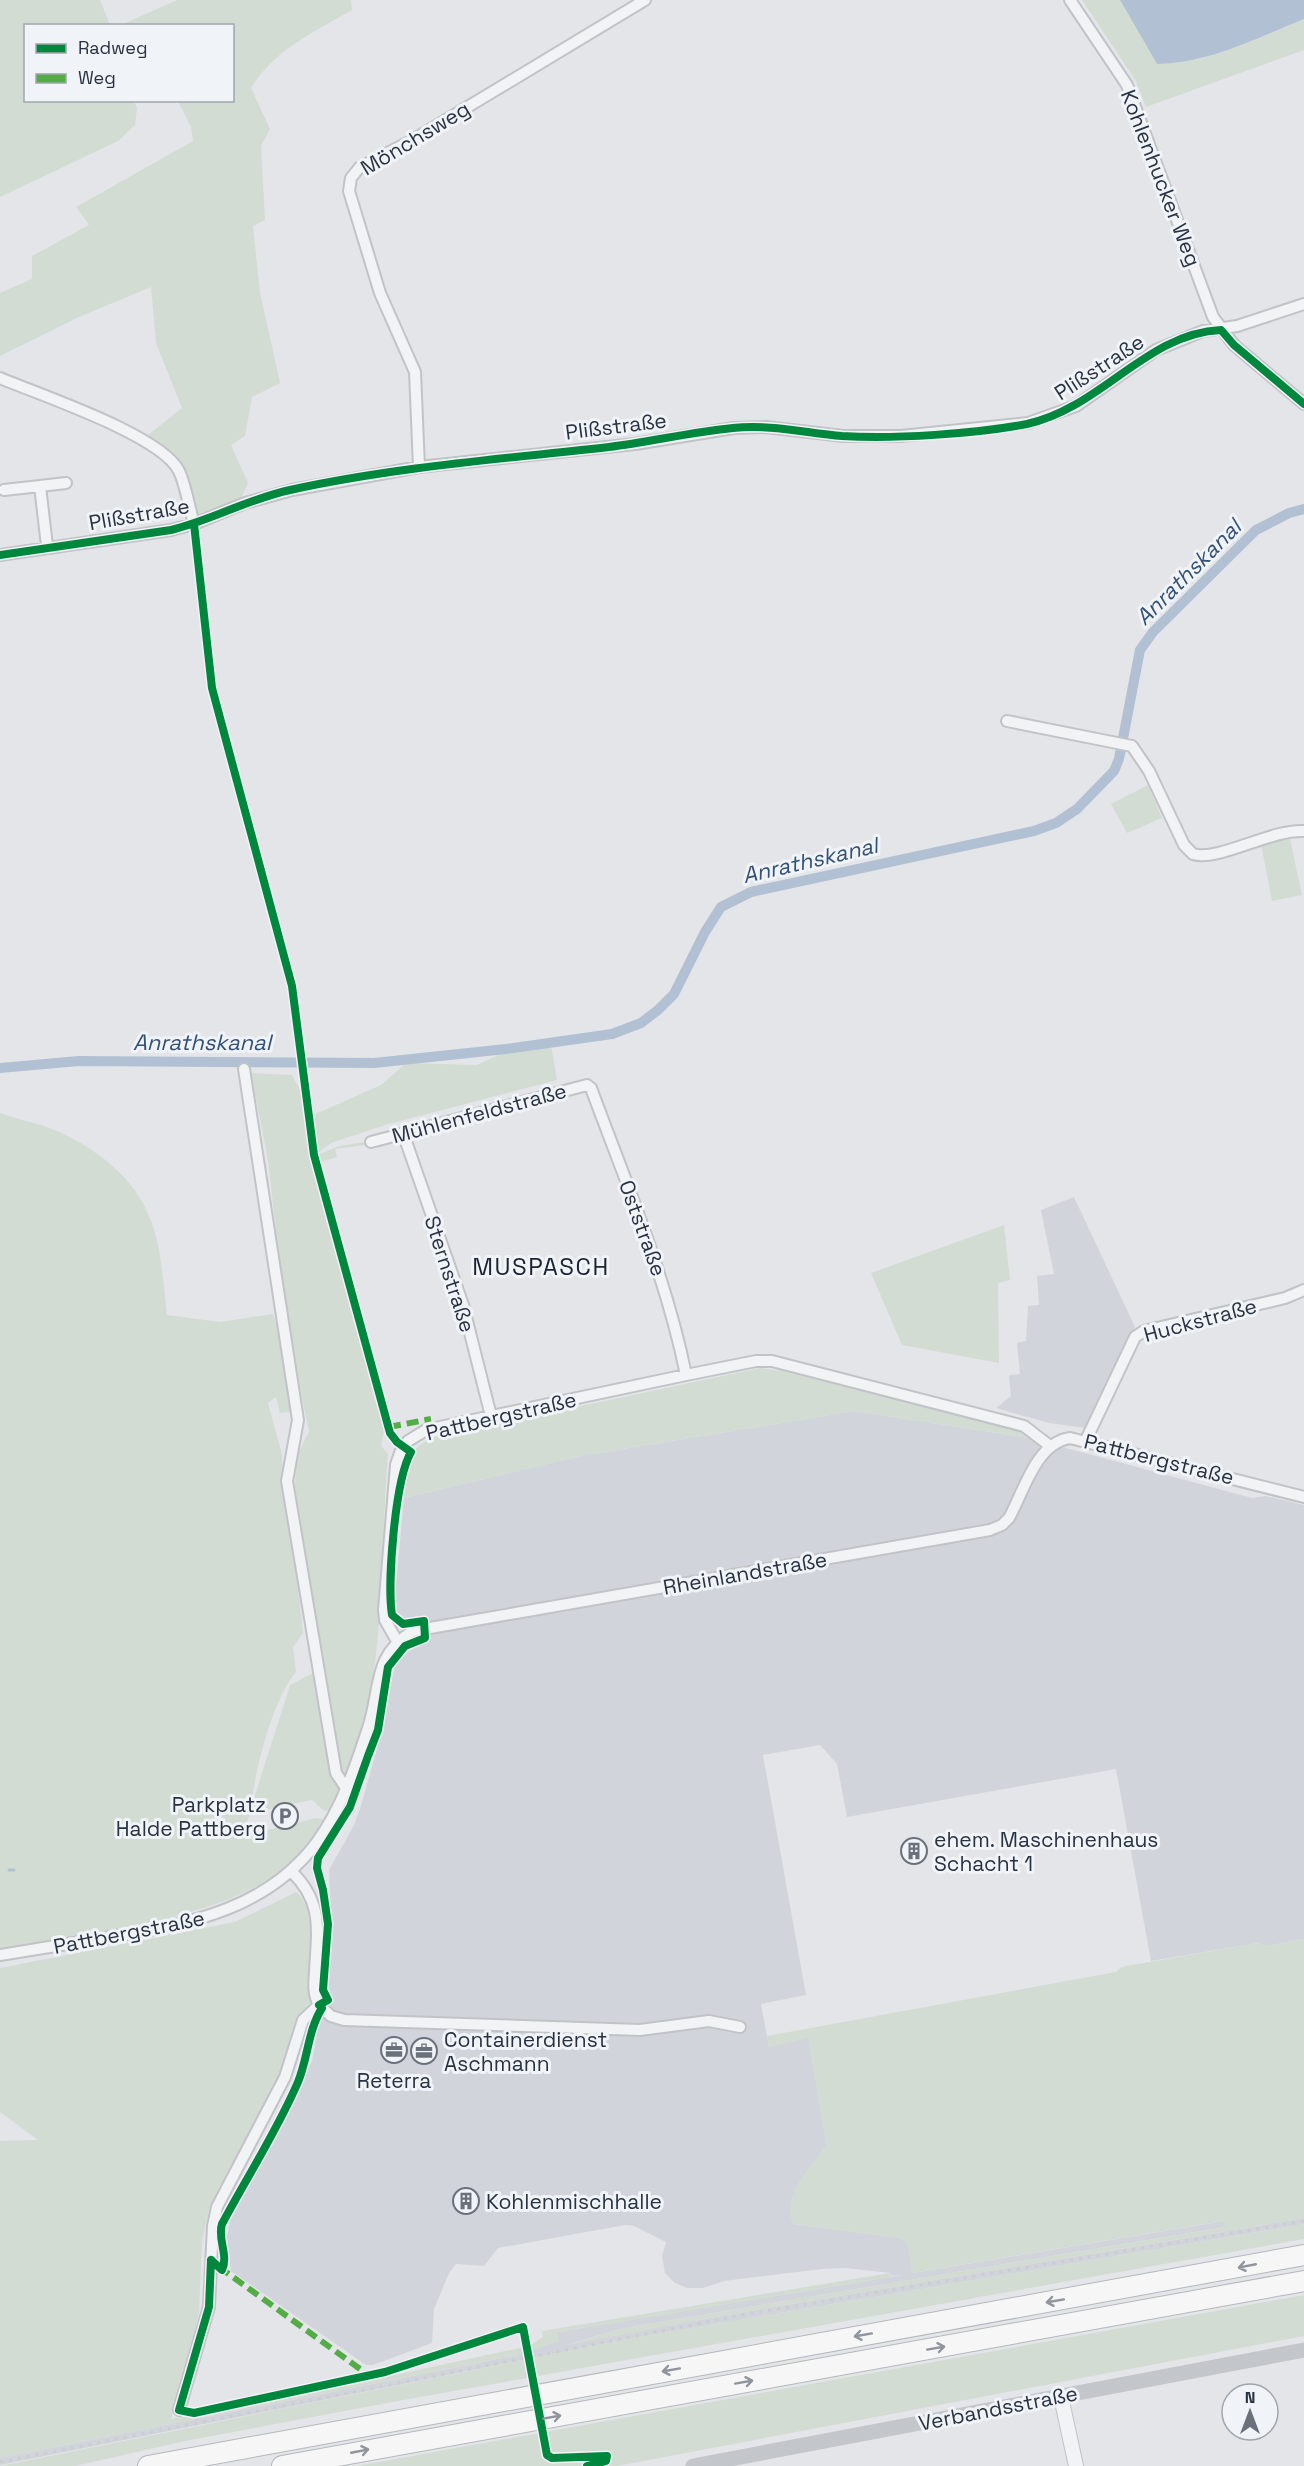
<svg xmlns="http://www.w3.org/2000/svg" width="1304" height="2466" font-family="'Space Grotesk',sans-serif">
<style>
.built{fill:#d1d4db}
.green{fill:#d3dcd3}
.water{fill:#b1c1d3}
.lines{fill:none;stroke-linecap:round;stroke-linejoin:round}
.stream{stroke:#b1c1d3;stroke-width:3}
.canal{stroke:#b1c1d3;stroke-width:10}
.minor-casing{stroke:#c1c3c6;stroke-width:14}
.tertiary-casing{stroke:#c1c3c6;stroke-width:16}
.motorway-casing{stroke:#b5b8bc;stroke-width:22}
.minor{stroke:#f2f3f5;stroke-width:10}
.tertiary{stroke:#f2f3f5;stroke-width:14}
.secondary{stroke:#c3c6ca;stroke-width:15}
.motorway{stroke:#f6f6f7;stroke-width:20}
.rail{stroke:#cbcdd0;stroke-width:3;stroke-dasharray:3 6;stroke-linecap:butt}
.quiet{stroke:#53ac46;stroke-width:6;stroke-dasharray:12 6;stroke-linecap:butt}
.cycleway-casing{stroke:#f0f3f7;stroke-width:11}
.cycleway{stroke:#00873e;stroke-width:8}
.oneway{stroke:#90949c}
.labels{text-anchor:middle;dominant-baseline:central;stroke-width:6;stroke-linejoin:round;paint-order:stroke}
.street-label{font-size:21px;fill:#293241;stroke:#f0f3f7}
.poi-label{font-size:21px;fill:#293241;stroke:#f0f3f7;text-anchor:start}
.water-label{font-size:22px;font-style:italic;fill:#335176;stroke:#f0f3f7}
.quarter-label{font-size:24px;letter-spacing:1.5px;fill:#1b2332;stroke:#f0f3f7}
</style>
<rect width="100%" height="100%" fill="#e3e5e8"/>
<path class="built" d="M1074 1197 1135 1327 1085 1428 1049 1423 996 1408 1011 1396 1009 1375 1020 1374 1017 1343 1026 1341 1028 1306 1039 1305 1037 1276 1054 1274 1041 1210Z
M854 1411 1029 1438 1252 1498 1266 1496 1304 1505V1939L1266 1946 1258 1943 1151 1961 1116 1769 847 1817 837 1764 820 1745 763 1755 806 1995 761 2004 769 2047 808 2037 827 2145 806 2173 792 2197 793 2224 900 2238 908 2245 913 2273 1224 2221 1225 2227 624 2328 569 2344 715 2317 1304 2218V2224L627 2339 0 2465V2458L518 2355 558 2332 902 2275 891 2276 890 2273 846 2268 822 2269 724 2281 703 2288H687L675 2283 665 2273 662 2256 666 2242 634 2226 625 2225 498 2248 484 2266 456 2264 449 2273 434 2309 432 2343 373 2365H366L231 2271 227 2237 232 2211 312 2061 319 2022 331 1999 327 1988 332 1929 329 1870 354 1825 361 1806 381 1734 395 1665 404 1654 421 1645 416 1618 407 1619 396 1614 394 1607 404 1498 581 1456Z"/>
<path class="green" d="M0 0H100L110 25 26 26V100L134 101 137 108 135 125 118 141 0 197Z
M177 0H351L352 10C314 32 274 50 251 88L270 129 261 146 265 220 253 226 260 293 280 383 252 397 245 436 231 445 248 483 241 498 194 524 179 471 143 439 182 408 156 343 151 287 79 317 0 356V293L32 279V256L89 225 76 207 193 141 191 127 178 101 232 100V26L121 25Z
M1082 0H1120L1157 64C1207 64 1259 38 1304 19V50L1146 107 1136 81Z
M1148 785 1162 818 1127 833 1111 804Z
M1290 839 1302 895 1272 901 1261 844Z
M551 1045 557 1080 385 1125 331 1143 319 1152 320 1154 339 1146 365 1142V1145L335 1149 337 1157 321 1162 367 1336 385 1426 381 1446 388 1454C381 1540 385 1630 366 1715 359 1748 345 1780 330 1810L324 1811 312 1800 286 1805 289 1814 283 1815 280 1807 251 1812 247 1821 249 1827 259 1832 316 1818 322 1819 324 1823C309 1840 295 1861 277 1874 213 1919 78 1938 0 1950V1113C19 1120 39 1123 57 1131 94 1147 134 1177 149 1216 162 1246 163 1283 167 1315L220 1322 273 1314 284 1347 283 1363 292 1412 280 1413 276 1397 268 1403 282 1455 284 1499 291 1528 303 1633 293 1647 296 1672C273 1699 254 1772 251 1808L290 1685 323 1668 295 1485 296 1459 309 1431 301 1393 279 1257 268 1160 251 1073 292 1075 306 1101 309 1117 381 1085 406 1063 477 1065 507 1051Z
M1004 1225 1010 1280 998 1283 999 1363 902 1345 871 1273Z
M760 1368 782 1371 1018 1430 1029 1438 854 1411 581 1456 404 1498C406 1467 403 1450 435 1437Z
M296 1892C323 1914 305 1972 310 2003L300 2015 284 2068 210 2205 202 2240 199 2314 171 2419 367 2381 529 2346 543 2337 542 2331 890 2273 891 2277 558 2332 559 2341 518 2355 0 2458V2141L38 2140 0 2112V1968L235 1922Z
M1304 1939V2218L715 2317 563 2346 624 2328 1225 2227 1223 2221 912 2273 908 2245 900 2238 793 2224C781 2195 811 2166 826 2145L808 2038 769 2047 767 2036 1116 1972 1121 1967 1258 1943 1266 1946Z
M1304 2224V2239L387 2403 185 2441 75 2466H0L627 2339Z
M1304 2295V2336L617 2466H357Z"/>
<path class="water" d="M1120 0H1304V19C1258 38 1207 64 1157 64Z"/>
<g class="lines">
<path class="stream" d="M9 1870H14"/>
<path class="canal" d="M0 1068 79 1061 374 1063 506 1049 612 1034 641 1023 658 1010 674 994 705 932 721 907 751 892 1034 831 1056 823 1077 809 1114 771 1119 759 1140 650 1153 632 1256 530 1289 513 1304 509"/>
<defs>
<path id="minor" d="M1070 0 1127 85 1213 317 1234 345 1304 404
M0 378C40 395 161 435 179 471 186 486 189 507 194 524
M419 467 415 372 380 293 349 191 351 178 359 168 411 141 645 0
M40 486 66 483
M4 490 40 486 47 546
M0 555 171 530 194 524 245 503 292 490 419 467 635 444 734 428 766 427 843 436H901L1028 423 1076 406 1156 350 1203 331 1237 326 1304 304
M1007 721 1132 746 1149 771 1184 845 1193 854C1218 862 1271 829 1304 831
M244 1069 298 1420 287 1481 336 1773 346 1788
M403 1133 463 1305 491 1416
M371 1142 587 1085 591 1088C626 1183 666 1276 686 1375
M1086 1440 1135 1337 1144 1331 1285 1298 1304 1290
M397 1641 385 1620 384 1610 396 1465 400 1453 408 1441 426 1430 686 1375 756 1361H772L1024 1426 1050 1446
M0 1955C39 1949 78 1942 117 1936 193 1923 268 1908 317 1842 342 1808 356 1765 369 1725 381 1686 373 1655 413 1631L990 1530 1002 1525 1009 1518C1024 1491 1036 1443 1070 1438L1304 1497
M319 2005 331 2016 344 2020 640 2030 709 2021 740 2027
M179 2410 209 2307 213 2226 217 2207 285 2077 303 2020 319 2005C313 1994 314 1984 315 1972 317 1930 324 1903 291 1871"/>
<path id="tertiary" d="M1061 2397 1076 2466"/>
<path id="motorway" d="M148 2466 1304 2255
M282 2466 1304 2281"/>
</defs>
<use href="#minor" class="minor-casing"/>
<use href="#tertiary" class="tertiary-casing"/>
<use href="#motorway" class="motorway-casing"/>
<use href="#minor" class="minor"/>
<use href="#tertiary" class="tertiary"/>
<path class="secondary" d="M693 2466 1304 2350"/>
<use href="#motorway" class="motorway"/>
<path class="rail" d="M0 2462 742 2315 1304 2221"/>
<path class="quiet" d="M389 1427 431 1419
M219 2267 367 2374"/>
<defs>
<path id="cycleway" d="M194 524 212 688 292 986 314 1155 390 1433 397 1442 411 1452C395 1480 387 1583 392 1615L403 1624 424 1621 425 1638 405 1646 388 1667 378 1730 368 1756 350 1807 318 1858 317 1868 323 1890 328 1924 323 1990 328 2000 319 2005 322 2008C308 2030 308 2058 298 2082 277 2131 247 2177 222 2224 217 2239 229 2255 222 2270L211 2260
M0 555 171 530C212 520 248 499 290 490 395 467 502 459 609 447 650 442 691 432 733 428 769 424 806 433 842 436 895 439 975 434 1027 424 1101 408 1147 333 1221 330L1234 345 1304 404
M211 2260 209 2307 179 2410 194 2413 385 2372 523 2327 547 2455 552 2458 607 2456 606 2461 587 2466"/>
</defs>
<use href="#cycleway" class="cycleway-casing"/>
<use href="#cycleway" class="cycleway"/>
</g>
<defs><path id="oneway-shaft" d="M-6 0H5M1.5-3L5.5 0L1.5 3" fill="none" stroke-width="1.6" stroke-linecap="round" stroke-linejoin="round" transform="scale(1.5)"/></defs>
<g class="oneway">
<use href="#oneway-shaft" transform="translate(1247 2266) rotate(169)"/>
<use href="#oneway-shaft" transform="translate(1055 2301) rotate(170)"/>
<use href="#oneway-shaft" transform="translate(863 2335) rotate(170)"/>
<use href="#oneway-shaft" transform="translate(936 2348) rotate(-10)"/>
<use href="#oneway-shaft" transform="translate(671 2370) rotate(170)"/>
<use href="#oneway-shaft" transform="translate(744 2382) rotate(-10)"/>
<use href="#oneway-shaft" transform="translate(552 2417) rotate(-10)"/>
<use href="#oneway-shaft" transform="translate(360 2451) rotate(-11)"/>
</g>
<defs>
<symbol id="parking-ring" viewBox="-11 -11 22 22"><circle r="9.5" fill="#f0f3f7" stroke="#6a717b" stroke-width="1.5"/><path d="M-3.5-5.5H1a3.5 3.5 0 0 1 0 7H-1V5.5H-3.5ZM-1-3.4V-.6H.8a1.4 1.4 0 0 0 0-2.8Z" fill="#6a717b"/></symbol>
<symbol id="building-ring" viewBox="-11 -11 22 22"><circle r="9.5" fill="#f0f3f7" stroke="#6a717b" stroke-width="1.5"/><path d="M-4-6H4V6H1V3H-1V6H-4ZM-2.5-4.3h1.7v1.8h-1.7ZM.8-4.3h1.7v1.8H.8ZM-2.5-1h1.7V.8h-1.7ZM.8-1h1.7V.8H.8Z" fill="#6a717b"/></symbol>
<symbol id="office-ring" viewBox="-11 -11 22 22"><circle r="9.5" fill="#f0f3f7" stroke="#6a717b" stroke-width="1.5"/><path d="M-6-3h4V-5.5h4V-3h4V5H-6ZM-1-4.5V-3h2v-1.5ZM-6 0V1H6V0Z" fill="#6a717b"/></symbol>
</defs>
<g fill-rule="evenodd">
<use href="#parking-ring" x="270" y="1801" width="30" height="30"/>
<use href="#building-ring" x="899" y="1836" width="30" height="30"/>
<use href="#office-ring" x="379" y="2035" width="30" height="30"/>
<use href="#office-ring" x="409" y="2036" width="30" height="30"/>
<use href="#building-ring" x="451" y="2186" width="30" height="30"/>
</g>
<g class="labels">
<g class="street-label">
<text transform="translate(415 138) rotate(-31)">Mönchsweg</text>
<text transform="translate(1161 178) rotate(69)">Kohlenhucker Weg</text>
<text transform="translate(1099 367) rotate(-33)">Plißstraße</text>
<text transform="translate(616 426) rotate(-7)">Plißstraße</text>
<text transform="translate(139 514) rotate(-10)">Plißstraße</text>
<text transform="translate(479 1113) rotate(-15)">Mühlenfeldstraße</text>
<text transform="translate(643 1228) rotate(70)">Oststraße</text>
<text transform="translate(450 1274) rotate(72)">Sternstraße</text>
<text transform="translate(1200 1320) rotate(-15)">Huckstraße</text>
<text transform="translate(501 1416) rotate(-13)">Pattbergstraße</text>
<text transform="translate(1159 1459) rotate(14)">Pattbergstraße</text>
<text transform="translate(745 1573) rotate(-10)">Rheinlandstraße</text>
<text transform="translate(129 1932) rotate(-11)">Pattbergstraße</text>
<text transform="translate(998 2408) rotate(-11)">Verbandsstraße</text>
</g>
<g class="poi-label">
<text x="266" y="1804" text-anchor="end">Parkplatz<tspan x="266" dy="24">Halde Pattberg</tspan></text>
<text x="934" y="1839">ehem. Maschinenhaus<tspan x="934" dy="24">Schacht 1</tspan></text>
<text x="444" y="2039">Containerdienst<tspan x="444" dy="24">Aschmann</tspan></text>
<text x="394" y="2080" text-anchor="middle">Reterra</text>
<text x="486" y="2201">Kohlenmischhalle</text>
</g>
<g class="water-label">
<text transform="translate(1188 572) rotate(-45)">Anrathskanal</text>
<text transform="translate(810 860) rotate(-13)">Anrathskanal</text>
<text x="202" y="1042">Anrathskanal</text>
</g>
<g class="quarter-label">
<text x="541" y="1266">MUSPASCH</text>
</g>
</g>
<rect x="24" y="24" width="210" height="78" fill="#f0f3f7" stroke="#a0a6ae" stroke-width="1.5"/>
<rect x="36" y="44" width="30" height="9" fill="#00873e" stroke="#a0a6ae" stroke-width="1.5"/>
<text x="78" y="54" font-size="18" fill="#293241">Radweg</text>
<rect x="36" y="74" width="30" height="9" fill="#53ac46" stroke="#a0a6ae" stroke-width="1.5"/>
<text x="78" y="84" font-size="18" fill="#293241">Weg</text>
<g transform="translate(1250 2412)"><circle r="28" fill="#f0f3f7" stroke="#a0a6ae" stroke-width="1.5"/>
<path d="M0-4.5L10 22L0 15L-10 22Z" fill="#6a717b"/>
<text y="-9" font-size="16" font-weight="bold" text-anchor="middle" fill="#293241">N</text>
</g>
</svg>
